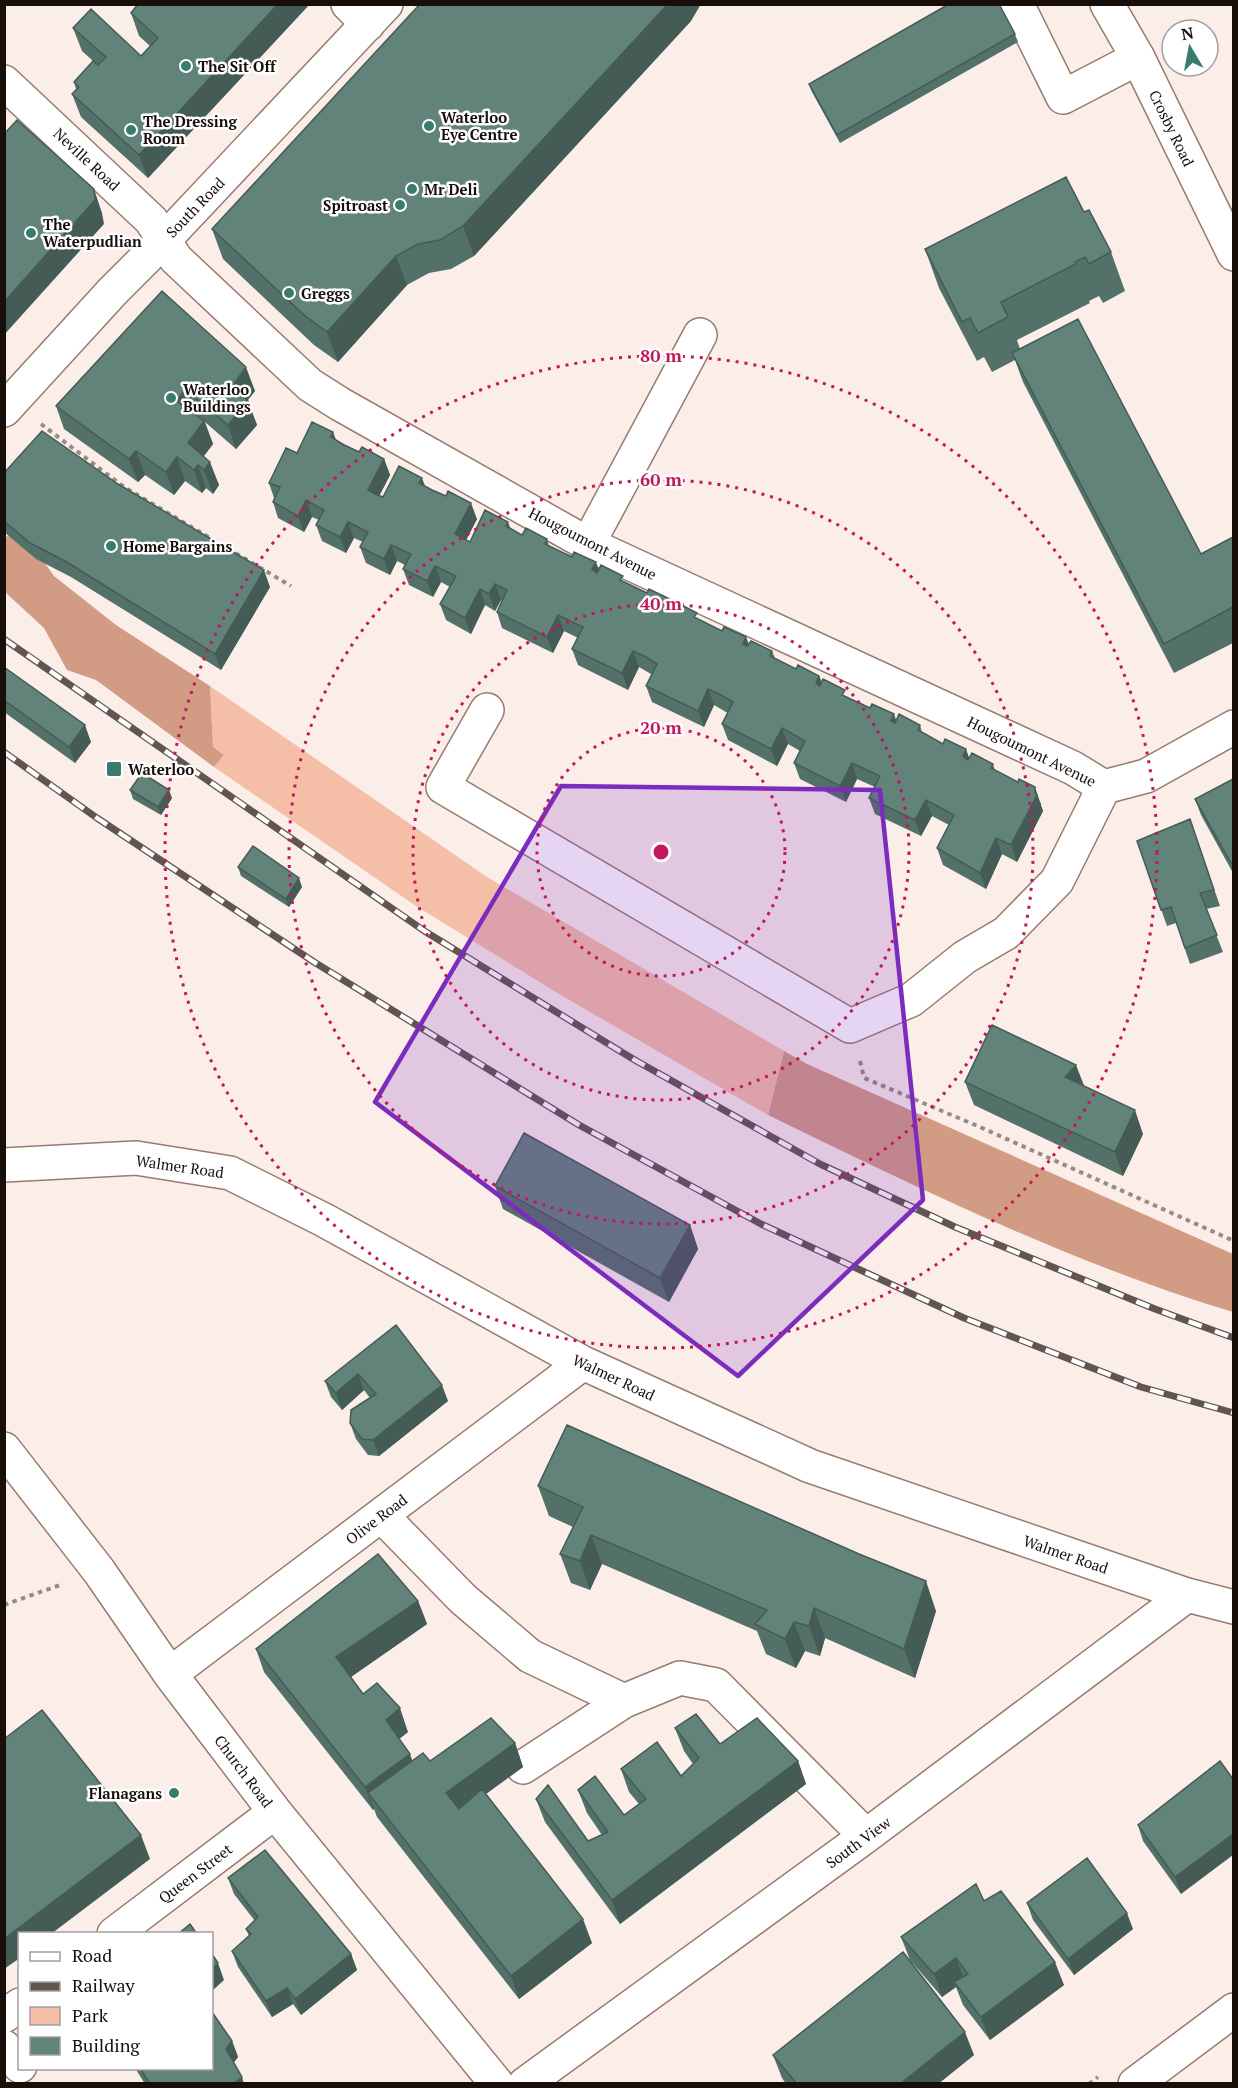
<svg xmlns="http://www.w3.org/2000/svg" width="1238" height="2088" font-family="'PT Serif',serif">
<style>
.green{fill:#f4bea7}
.forest{fill:#d29c84}
.lines{fill:none;stroke-linecap:round;stroke-linejoin:round}
.minor-casing{stroke:#987b6f;stroke-width:36}
.highway-casing{stroke:#987b6f;stroke-width:36}
.path{stroke:#978b86;stroke-width:4;stroke-dasharray:4.5 4.5;stroke-linecap:butt}
.minor{stroke:#fff;stroke-width:33}
.highway{stroke:#fff;stroke-width:33}
.rail-casing{stroke:#605551;stroke-width:7}
.rail{stroke:#fff;stroke-width:4.5;stroke-dasharray:14;stroke-linecap:butt}
.wall{fill:#537169}
.shaded-wall{fill:#445c55}
.building{fill:#61837a;stroke:#445c55;stroke-width:1.5}
.marked{fill:#7b2cbf;fill-opacity:0.2;stroke:#7b2cbf;stroke-width:4.5;stroke-linejoin:round}
.ring{fill:none;stroke:#c2185b;stroke-width:3;stroke-dasharray:3 6}
.poi-dot{fill:#397c6e;stroke:#fff;stroke-width:2}
.labels{text-anchor:middle;dominant-baseline:central;stroke-width:5;stroke-linejoin:round;paint-order:stroke}
.poi-label{font-size:15px;font-weight:bold;fill:#180e0a;stroke:#fff;text-anchor:start}
.street-label{font-size:15px;fill:#180e0a;stroke:#fff}
.centre{fill:#c2185b;stroke:#fff;stroke-width:3}
.ring-label{font-size:18px;text-anchor:middle;font-weight:bold;fill:#c2185b;stroke:#fff;stroke-width:5;stroke-linejoin:round;paint-order:stroke}
</style>
<rect width="100%" height="100%" fill="#fbeee8"/>
<path class="green" d="M210 686 487 877 784 1051 768 1115 559 994 416 906 214 767 224 755 213 747Z"/>
<path class="forest" d="M23 533 54 576 116 625 210 686 213 747 224 755 214 767 96 680 67 670 44 628 5 592 4 537Z
M784 1051 807 1064 1233 1254V1312C1073 1264 918 1188 768 1115Z"/>
<g class="lines">
<defs>
<path id="minor" d="M348 4 368 24
M1017 4 1063 97 1138 58
M4 82 151 220 176 259 310 385 340 404 588 544 1073 768 1104 787 1146 776 1234 727
M4 410 113 291 164 240 386 4
M588 544 700 335
M487 710 443 787 850 1026 911 1000 965 957 1006 933 1057 881 1104 787
M4 1165 136 1158 230 1173 324 1220 583 1363 810 1466 1187 1595 1234 1607
M4 1449 99 1571 170 1674 275 1812 497 2084
M381 1515 463 1599 530 1656 624 1701
M170 1674 583 1363
M523 1767 624 1701 680 1678 716 1685 866 1836
M114 1934 275 1812
M4 2016 20 2005
M4 2047 20 2066
M525 2084 866 1836 1187 1595
M1135 2084 1234 2010"/>
<path id="highway" d="M1107 4 1138 58 1234 254"/>
</defs>
<use href="#minor" class="minor-casing"/>
<use href="#highway" class="highway-casing"/>
<path class="path" d="M41 424 124 487 291 586
M860 1061 864 1078 980 1127 1234 1241
M4 1605 60 1585
M1089 2084 1098 2077"/>
<use href="#minor" class="minor"/>
<use href="#highway" class="highway"/>
<defs>
<path id="rail" d="M4 639 426 932 633 1059 820 1164 955 1227 1155 1309 1234 1338
M4 752 97 818 314 962 579 1125 761 1224 964 1318 1141 1387 1234 1413"/>
</defs>
<use href="#rail" class="rail-casing"/>
<use href="#rail" class="rail"/>
</g>
<path class="wall" d="M308 6 148 178 81 117 72 94 76 89 74 82 93 61 82 51 73 28 141 56 150 46 139 36 131 13Z
M691 21 474 256 451 269 429 273 407 285 338 362 314 345 223 259 212 229Z
M1015 34 1018 42 840 143 812 92 809 84Z
M925 249 1111 252 1125 291 1103 303 1099 296 1089 301 1090 303 1017 340 1020 349 1201 554 1233 537V643L1174 673 1023 382 1015 360 992 372 984 357 977 361 939 288Z
M162 291 255 391 247 401 257 425 236 449 205 422 213 444 204 456 219 485 213 494 206 488 202 493 185 481 174 495 145 475 138 482 64 429 56 406Z
M336 440 359 452 384 459 390 475 379 496 383 497 425 486 477 519 466 540 470 542 511 529 522 535 547 539 549 546 722 631 746 637 748 644 772 651 775 658 796 669 819 676 822 682 847 697 896 720 920 725 922 733 969 758 993 764 995 771 1041 803V806L1043 811 1017 862 1002 854 986 889 943 865 937 848 949 825 932 816 921 836 875 814 869 798 875 787 857 779 846 802 800 779 794 763 800 751 788 744 777 766 728 740 722 724 728 712H726L714 705 704 727 652 702 646 686 652 674H651L639 667 628 690 578 665 572 649 578 638 564 631 553 653 502 628 497 612 502 601 501 600 495 611 485 605 471 634 446 620 440 604 450 587 441 582 433 597 409 585 403 569 405 565 397 561 390 575 366 563 360 547 363 542 354 538 346 553 322 541 316 525 319 520 312 517 304 532 278 518 273 502 274 498 269 483 297 453Z
M4 473 118 484 270 587 221 670 71 577 36 559 4 532Z
M4 667 91 742 75 763 4 712Z
M1233 779V873L1201 815 1195 799Z
M130 790 172 798 161 815 133 799Z
M1190 819 1220 906 1206 909 1223 952 1190 964 1176 923 1167 926 1137 841Z
M238 867 302 887 289 907 241 876Z
M965 1082 1084 1086 1143 1134 1123 1176 974 1105Z
M495 1186 690 1225 698 1249 669 1302 503 1209Z
M396 1325 448 1401 379 1456 368 1455 356 1439 350 1423 370 1398 364 1390 342 1410 331 1397 325 1381Z
M538 1486 936 1611 915 1678 825 1638 820 1656 805 1651 796 1668 766 1654 757 1631 602 1564 590 1590 571 1583 560 1554 573 1527 549 1516Z
M418 1601 427 1624 351 1677 363 1694 408 1732 399 1739 412 1761H430L515 1743 523 1767 486 1794 592 1943 519 1999 377 1817 374 1809 373 1810 264 1672 256 1649Z
M675 1728 720 1744 798 1761 806 1784 620 1924 545 1822 536 1799 588 1841 602 1835 587 1813 578 1790 624 1815 639 1804 629 1792 621 1769 681 1776 693 1764 684 1751Z
M1233 1779 1181 1894 1143 1841 1138 1825Z
M228 1878 351 1954 357 1970 301 2015 293 2004 272 2017 238 1967 232 1951 249 1936 246 1929 255 1921 234 1894Z
M984 1901 1064 1985 990 2040 963 2005 956 1987 942 1997 910 1960 901 1937Z
M1027 1903 1133 1929 1074 1975 1033 1920Z
M232 2041 238 2057 233 2063 244 2084H145L135 2068H212Z
M773 2055H974L938 2084H786L782 2078Z"/>
<path class="shaded-wall" d="M278 4H307L308 6 148 178 139 155Z
M668 4H701L691 21 474 256 463 226Z
M94 189 102 213 104 224 4 335V302Z
M396 256 407 285 338 362 327 332Z
M246 367 255 391 239 411 231 388Z
M185 389 193 413 177 401Z
M248 401 257 425 236 449 228 425Z
M204 421 213 444 196 466 188 443Z
M333 432 339 448 331 437Z
M136 451 145 475 138 482 129 459Z
M177 457 185 481 174 495 166 472Z
M384 459 390 475 374 506 368 490Z
M210 462 219 485 213 494 204 470Z
M198 465 206 488 202 493 194 470Z
M422 478 428 494 419 483Z
M306 500 312 517 304 532 298 516Z
M471 503 477 519 461 550 455 534Z
M348 522 354 538 346 553 340 537Z
M508 522 514 538 506 526Z
M391 545 397 561 390 575 384 559Z
M596 562 602 579 592 569Z
M435 566 441 582 433 597 427 581Z
M264 570 270 587 221 670 215 654Z
M495 584 501 600 495 611 489 594Z
M480 589 485 605 471 634 465 618Z
M670 599 676 615 667 606Z
M558 615 564 631 553 653 547 637Z
M746 637 752 653 743 644Z
M633 651 639 667 628 690 622 673Z
M819 676 825 692 816 683Z
M708 689 714 705 704 727 698 711Z
M894 714 900 731 891 721Z
M85 725 91 742 75 763 69 747Z
M782 728 788 744 777 766 771 749Z
M966 749 972 766 963 756Z
M852 763 857 779 846 802 840 786Z
M1035 787 1043 811 1017 862 1011 845 1035 793Z
M169 790 172 798 161 815 158 807Z
M926 800 932 816 921 836 915 820Z
M996 838 1002 854 986 889 980 873Z
M299 878 302 887 289 907 286 899Z
M1076 1065 1085 1088 1065 1077Z
M1135 1110 1143 1134 1123 1176 1115 1152Z
M690 1225 698 1249 669 1302 660 1278Z
M358 1374 364 1390 342 1410 336 1393Z
M442 1385 448 1401 379 1456 373 1440Z
M591 1535 602 1564 590 1590 580 1561Z
M926 1581 936 1611 915 1678 904 1649Z
M418 1601 427 1624 345 1681 336 1657Z
M814 1608 825 1638 820 1656 809 1626Z
M794 1622 805 1651 796 1668 785 1639Z
M400 1708 408 1732 394 1743 386 1720Z
M515 1743 523 1767 455 1816 446 1793Z
M410 1754 418 1777 368 1793 374 1809 373 1810 365 1787Z
M798 1761 806 1784 620 1924 612 1900Z
M1233 1834V1855L1181 1894 1175 1877Z
M141 1835 150 1859 51 1934H20V1958L4 1969V1939Z
M1127 1913 1133 1929 1074 1975 1068 1959Z
M583 1919 592 1943 519 1999 511 1976Z
M351 1954 357 1970 301 2015 295 1999Z
M956 1958 965 1982H954L956 1987 942 1997 934 1974Z
M1055 1962 1064 1985 990 2040 981 2017Z
M218 1963 224 1980 212 1991V1969Z
M287 1988 293 2004 272 2017 266 2001Z
M965 2032 974 2055 938 2084H900Z
M232 2041 238 2057 232 2065 226 2049Z
M242 2077 244 2084H233Z"/>
<path class="building" d="M138 4H278L139 155 72 94 79 87 74 82 93 61 98 65 106 57 73 28 91 9 141 56 158 38 131 13Z
M420 4H668L463 226 440 240 418 244 396 256 327 332 304 315 212 229Z
M949 4H999L1015 34 837 135 809 84Z
M17 120 94 189 95 200 4 302V134Z
M1066 177 1084 212 1089 210 1111 252 1089 264 1085 257 1075 262 1076 264 1001 302 1008 317 978 333 970 318 962 322 925 249Z
M162 291 246 367 231 388 248 401 228 425 185 389 177 401 204 421 188 443 210 462 204 470 198 465 194 470 177 457 166 472 136 451 129 459 56 406Z
M1078 319 1201 554 1233 537V607L1164 644 1012 353Z
M312 422 333 432 331 437 344 445 359 452 362 447 384 459 368 490 375 494 383 497 399 466 422 478 419 483 432 490 446 496 448 491 471 503 455 534 462 538 470 542 485 510 508 522 506 526 520 534 522 535 526 528 547 539 545 544 572 557 574 552 596 562 592 569 597 573 601 565 623 576 620 580 647 593 649 589 670 599 667 606 672 609 676 602 697 613 694 617 722 631 724 627 746 637 743 644 747 646 751 641 772 651 770 656 796 669 798 665 819 676 816 683 820 686 823 679 845 690 842 695 870 708 872 704 894 714 891 721 895 723 899 714 920 725 918 730 943 744 945 739 966 749 963 756 966 759 968 760 972 753 993 764 991 768 1018 782 1019 779 1035 787V793L1037 795 1011 845 996 838 980 873 937 848 954 815 926 800 915 820 869 798 880 776 852 763 840 786 794 763 805 741 782 728 771 749 722 724 733 702 721 695 708 689 698 711 646 686 657 664 646 657 633 651 622 673 572 649 583 627 558 615 547 637 497 612 507 590 495 584 489 594 480 589 465 618 440 604 456 576 435 566 427 581 403 569 411 554 391 545 384 559 360 547 368 532 348 522 340 537 316 525 324 510 306 500 298 516 273 502 280 487 269 483 286 448 297 453Z
M42 431 118 484 264 570 215 654 65 561 30 543 4 521V473Z
M4 667 85 725 69 747 4 700Z
M142 773 169 790 158 807 130 790Z
M1233 779V862L1231 863 1195 799Z
M1190 819 1214 890 1200 893 1217 935 1185 948 1171 907 1161 910 1137 841Z
M253 846 299 878 286 899 238 867Z
M992 1025 1076 1065 1065 1077 1135 1110 1115 1152 965 1082Z
M524 1133 690 1225 660 1278 495 1186Z
M396 1325 442 1385 373 1440 362 1439 350 1423 351 1410 376 1394 358 1374 336 1393 325 1381Z
M567 1425 859 1554 926 1581 904 1649 814 1608 809 1626 794 1622 785 1639 755 1624 767 1610 591 1535 580 1561 560 1554 583 1507 538 1486Z
M378 1554 418 1601 336 1657 363 1694 377 1683 400 1708 386 1720 410 1754 365 1787 256 1649Z
M42 1710 141 1835 4 1939V1739Z
M696 1714 720 1744 757 1718 798 1761 612 1900 536 1799 548 1785 588 1841 608 1832 578 1790 595 1776 624 1815 646 1799 621 1769 657 1742 681 1776 699 1758 675 1728Z
M491 1718 515 1743 446 1793 459 1809 482 1789 583 1919 511 1976 368 1793 423 1753 430 1761Z
M1220 1761 1233 1779V1834L1175 1877 1138 1825Z
M265 1850 351 1954 295 1999 287 1988 266 2001 232 1951 251 1934 246 1929 258 1917 228 1878Z
M1087 1858 1127 1913 1068 1959 1027 1903Z
M976 1884 984 1901 1001 1891 1055 1962 981 2017 954 1982 968 1974 956 1958 934 1974 901 1937Z
M190 1924 197 1934H178Z
M903 1952 965 2032 900 2084H797L773 2055Z
M212 1954 218 1963 212 1969Z
M212 2012 232 2041 226 2049 242 2077 233 2084H150L140 2068H212Z"/>
<path class="marked" d="M561 786 880 790 923 1200 738 1376 375 1102Z"/>
<g class="ring">
<circle cx="661" cy="852" r="124"/>
<circle cx="661" cy="852" r="248"/>
<circle cx="661" cy="852" r="372"/>
<circle cx="661" cy="852" r="496"/>
</g>
<g class="poi-dot">
<circle cx="186" cy="66" r="6"/>
<circle cx="429" cy="126" r="6"/>
<circle cx="131" cy="130" r="6"/>
<circle cx="412" cy="189" r="6"/>
<circle cx="400" cy="205" r="6"/>
<circle cx="31" cy="233" r="6"/>
<circle cx="289" cy="293" r="6"/>
<circle cx="171" cy="398" r="6"/>
<circle cx="111" cy="546" r="6"/>
<rect x="106" y="761" width="16" height="16" rx="3"/>
<circle cx="174" cy="1793" r="6"/>
</g>
<g class="labels">
<g class="poi-label">
<text x="198" y="66">The Sit Off</text>
<text x="441" y="117">Waterloo<tspan x="441" dy="17">Eye Centre</tspan></text>
<text x="143" y="121">The Dressing<tspan x="143" dy="17">Room</tspan></text>
<text x="424" y="189">Mr Deli</text>
<text x="388" y="205" text-anchor="end">Spitroast</text>
<text x="43" y="224">The<tspan x="43" dy="17">Waterpudlian</tspan></text>
<text x="301" y="293">Greggs</text>
<text x="183" y="389">Waterloo<tspan x="183" dy="17">Buildings</tspan></text>
<text x="123" y="546">Home Bargains</text>
<text x="128" y="769">Waterloo</text>
<text x="162" y="1793" text-anchor="end">Flanagans</text>
</g>
<g class="street-label">
<text transform="translate(1172 128) rotate(64)">Crosby Road</text>
<text transform="translate(87 159) rotate(43)">Neville Road</text>
<text transform="translate(195 207) rotate(-46)">South Road</text>
<text transform="translate(593 543) rotate(27)">Hougoumont Avenue</text>
<text transform="translate(1032 751) rotate(26)">Hougoumont Avenue</text>
<text transform="translate(180 1166) rotate(8)">Walmer Road</text>
<text transform="translate(614 1377) rotate(25)">Walmer Road</text>
<text transform="translate(376 1519) rotate(-37)">Olive Road</text>
<text transform="translate(1066 1554) rotate(19)">Walmer Road</text>
<text transform="translate(244 1771) rotate(53)">Church Road</text>
<text transform="translate(858 1842) rotate(-36)">South View</text>
<text transform="translate(195 1873) rotate(-37)">Queen Street</text>
</g>
</g>
<circle cx="661" cy="852" r="9" class="centre"/>
<g class="ring-label">
<text x="661" y="362">80 m</text>
<text x="661" y="486">60 m</text>
<text x="661" y="610">40 m</text>
<text x="661" y="734">20 m</text>
</g>
<rect width="1238" height="2088" fill="none" stroke="#180e0a" stroke-width="12"/>
<rect x="18" y="1932" width="195" height="138" fill="#ffffff" stroke="#a39f9d" stroke-width="1.5"/>
<rect x="30" y="1952" width="30" height="9" fill="#ffffff" stroke="#a39f9d" stroke-width="1.5"/>
<text x="72" y="1962" font-size="18" fill="#180e0a">Road</text>
<rect x="30" y="1982" width="30" height="9" fill="#605551" stroke="#a39f9d" stroke-width="1.5"/>
<text x="72" y="1992" font-size="18" fill="#180e0a">Railway</text>
<rect x="30" y="2007" width="30" height="18" fill="#f4bea7" stroke="#a39f9d" stroke-width="1.5"/>
<text x="72" y="2022" font-size="18" fill="#180e0a">Park</text>
<rect x="30" y="2037" width="30" height="18" fill="#61837a" stroke="#a39f9d" stroke-width="1.5"/>
<text x="72" y="2052" font-size="18" fill="#180e0a">Building</text>
<g transform="translate(1190 48) rotate(350)"><circle r="28" fill="#ffffff" stroke="#a39f9d" stroke-width="1.5"/>
<path d="M0-4.5L10 22L0 15L-10 22Z" fill="#397c6e"/>
<text y="-9" font-size="16" font-weight="bold" text-anchor="middle" fill="#180e0a">N</text>
</g>
</svg>
